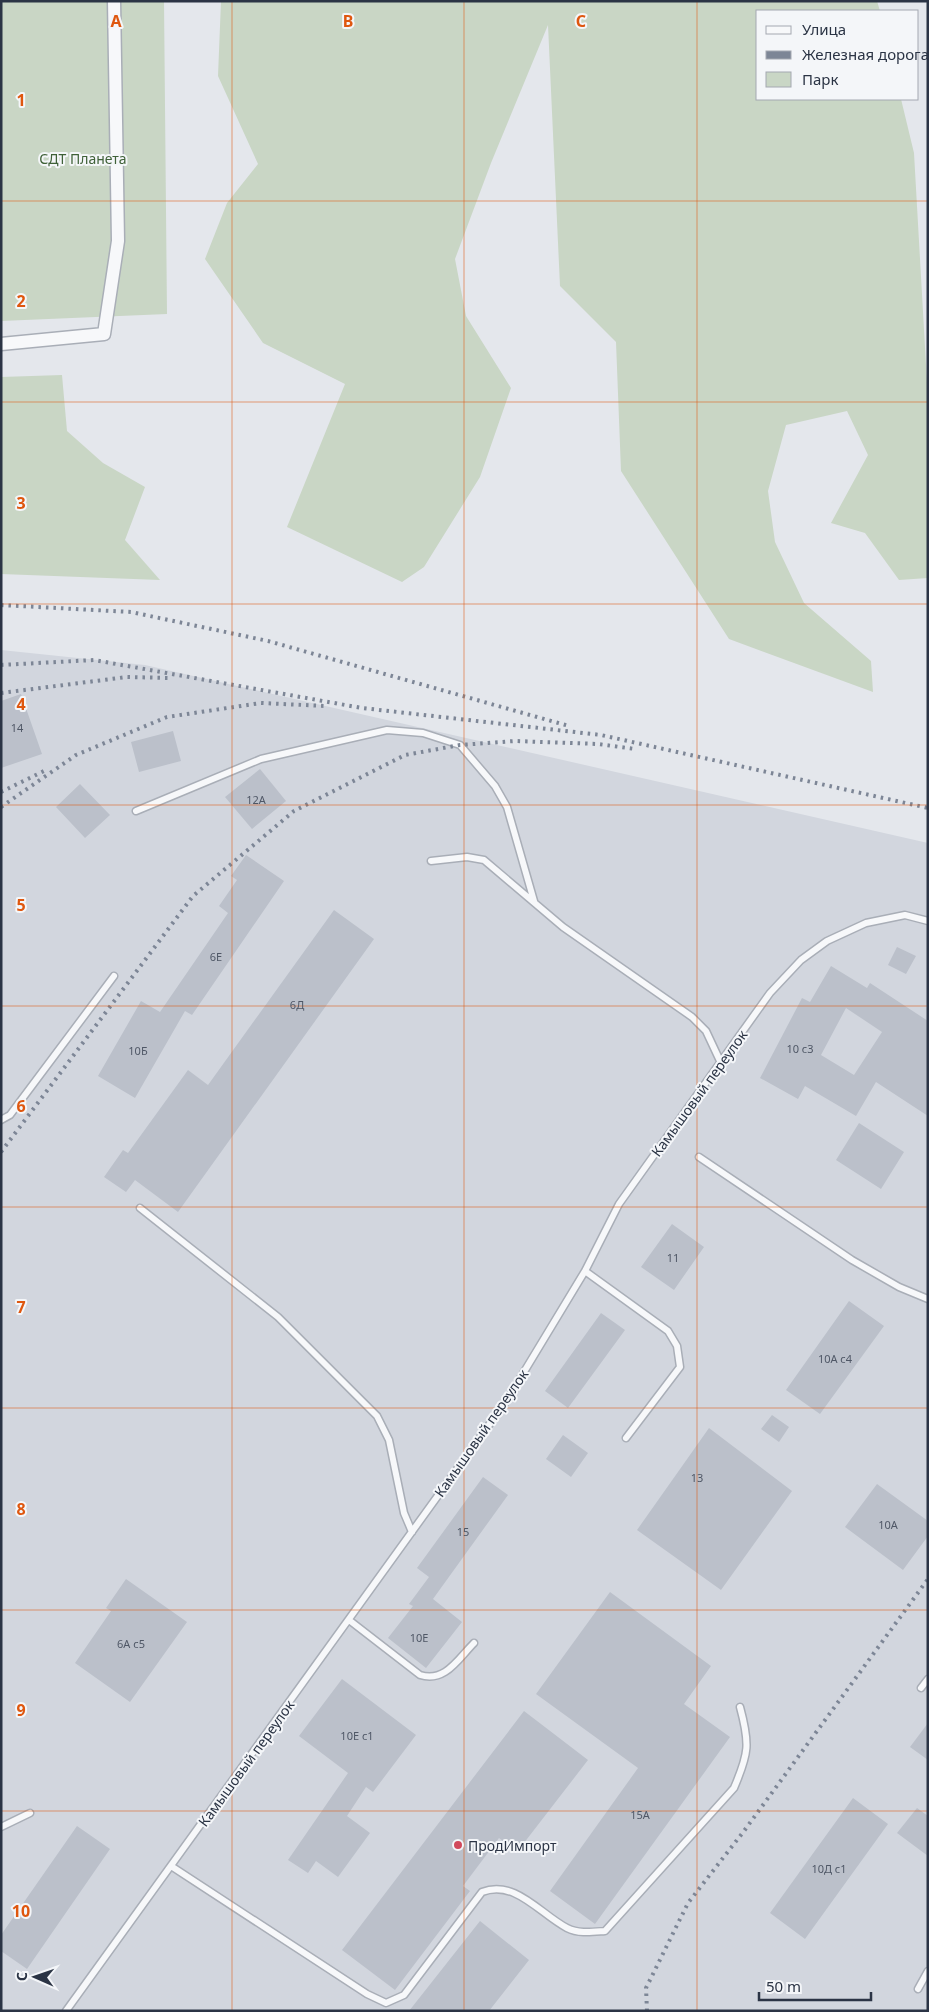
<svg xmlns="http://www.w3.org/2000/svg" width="929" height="2012" font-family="'Noto Sans',sans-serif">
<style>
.built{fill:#d2d6de}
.green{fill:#c9d6c5}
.building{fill:#bbc0ca;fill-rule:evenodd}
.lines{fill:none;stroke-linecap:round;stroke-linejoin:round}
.lane-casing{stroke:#a9aeb7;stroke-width:9}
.street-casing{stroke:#a9aeb7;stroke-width:15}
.lane{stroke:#f7f8fa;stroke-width:6}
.street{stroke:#f7f8fa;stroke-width:12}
.rail{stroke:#7d8696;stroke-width:4;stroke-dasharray:2.5 5;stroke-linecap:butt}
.grid{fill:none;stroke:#df570f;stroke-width:1;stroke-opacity:0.55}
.poi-dot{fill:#d1495b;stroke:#f4f6f9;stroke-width:2}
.labels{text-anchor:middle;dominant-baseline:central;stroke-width:4;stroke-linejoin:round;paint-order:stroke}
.number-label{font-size:11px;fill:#4f5766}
.park-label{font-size:14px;fill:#3f6138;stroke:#f4f6f9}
.street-label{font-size:14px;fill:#2b3445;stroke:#f4f6f9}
.poi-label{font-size:14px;fill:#2b3445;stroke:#f4f6f9;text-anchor:start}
.grid-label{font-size:16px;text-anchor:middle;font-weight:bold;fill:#df570f;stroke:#f4f6f9;stroke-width:4;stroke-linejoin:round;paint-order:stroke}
</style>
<rect width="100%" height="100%" fill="#e4e7ec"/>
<path class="built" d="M1 650 145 665 928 843V2011H1Z"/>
<path class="green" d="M1 1H164L167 314 1 321Z
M221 1H877L880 11H758V99H901L914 153 928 400V578L899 580 865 533 831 523 868 455 847 411 786 425 768 491 775 542 804 603 871 661 873 692 729 639 621 471 616 342 560 286 548 25 491 163 455 259 466 316 511 388 480 477 424 567 402 582 287 527 345 384 263 343 205 259 227 203 258 164 218 76Z
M62 375 67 431 103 463 145 487 125 540 160 580 1 574V377Z"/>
<path class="building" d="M21 694 42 754 1 768V701Z
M173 731 181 761 139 772 131 742Z
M260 769 286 801 252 829 225 797Z
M80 784 110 815 85 838 56 807Z
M246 855 284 881 192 1015 185 1011 135 1098 98 1076 141 1001 160 1012 228 913 219 906 237 880 231 876Z
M334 910 374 939 178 1212 135 1180 126 1192 104 1177 123 1150 128 1153 188 1070 208 1085Z
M897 947 916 956 906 974 888 965Z
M831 966 867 988 870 983 928 1021V1116L876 1082 856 1116 805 1086 798 1099 760 1078 802 998 810 1002ZM846 1008 882 1032 854 1075 821 1055Z
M859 1123 904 1152 881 1189 836 1160Z
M672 1224 704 1247 674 1290 641 1267Z
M849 1301 884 1326 820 1414 786 1390Z
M601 1313 625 1330 568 1408 545 1391Z
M772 1415 789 1427 779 1442 761 1429Z
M709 1428 792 1491 721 1590 637 1530Z
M563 1435 588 1453 571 1477 546 1459Z
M483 1477 508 1495 433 1599 462 1622 426 1668 388 1638 413 1606 409 1604 429 1577 417 1568Z
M877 1484 928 1521V1536L903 1570 845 1527Z
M126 1579 187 1622 130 1702 75 1663 111 1611 106 1608Z
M610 1592 711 1666 684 1704 730 1737 595 1924 550 1891 638 1768 536 1694Z
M342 1679 416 1735 373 1792 366 1787 347 1816 370 1833 338 1877 316 1861 308 1873 288 1860 348 1773 299 1736Z
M524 1711 588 1760 517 1852 499 1838 463 1886 470 1891 395 1990 342 1950Z
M928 1723V1760L910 1747Z
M853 1798 888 1824 805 1939 770 1913Z
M917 1808 928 1816V1856L897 1833Z
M77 1826 110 1849 27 1969 1 1951V1935Z
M480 1921 529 1960 489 2011H409Z"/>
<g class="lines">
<defs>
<path id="lane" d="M136 811 261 759 387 730 423 733 460 745 495 786 507 807 534 901
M431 861 467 857 484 860 563 927 692 1017 706 1031 721 1063
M1 1120 10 1115 114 976
M699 1157 852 1260 899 1287 928 1299
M140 1208 278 1317 377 1416 389 1440 404 1513 412 1532
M585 1271 668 1331 677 1346 680 1367 626 1438
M349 1620 420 1675C445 1683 458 1659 474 1643
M921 1688 928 1679
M1 1827 30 1813
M171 1866 367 1994 386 2003 404 1995 482 1892C515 1879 540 1914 567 1928 579 1934 592 1932 605 1931L734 1788C749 1753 750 1744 740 1707
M918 1989 928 1971
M66 2011 507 1400 585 1271 619 1204 770 993 801 960 827 941 866 923 905 915 928 921"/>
<path id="street" d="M1 344 104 334 118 241 114 1"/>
</defs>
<use href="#lane" class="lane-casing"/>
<use href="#street" class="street-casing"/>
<use href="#lane" class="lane"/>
<use href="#street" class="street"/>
<path class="rail" d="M1 605 131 612 268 641 569 726
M1 665 94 660 362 708 601 735 928 808
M1 693 127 677 170 678
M1 792 44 771
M1 807 76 755 167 717 261 703 325 706
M1 1152 193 896 294 811 405 755 460 745 515 741 598 744 635 749
M647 2011 646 1988 688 1903 744 1831 928 1579"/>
</g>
<path class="grid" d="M232 1V2011M464 1V2011M697 1V2011M1 201H928M1 402H928M1 604H928M1 805H928M1 1006H928M1 1207H928M1 1408H928M1 1610H928M1 1811H928"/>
<circle class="poi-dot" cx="458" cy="1845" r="5"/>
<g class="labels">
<g class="number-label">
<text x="17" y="727">14</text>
<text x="256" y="799">12А</text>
<text x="216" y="956">6Е</text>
<text x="297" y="1004">6Д</text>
<text x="800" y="1048">10 с3</text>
<text x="138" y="1050">10Б</text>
<text x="673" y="1257">11</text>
<text x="835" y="1358">10А с4</text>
<text x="697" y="1477">13</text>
<text x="888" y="1524">10А</text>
<text x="463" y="1531">15</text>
<text x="419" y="1637">10Е</text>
<text x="131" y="1643">6А с5</text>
<text x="357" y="1735">10Е с1</text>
<text x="640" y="1814">15А</text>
<text x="829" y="1868">10Д с1</text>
</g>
<g class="park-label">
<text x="83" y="158">СДТ Планета</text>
</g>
<g class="street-label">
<text transform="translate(699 1093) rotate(-54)">Камышовый переулок</text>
<text transform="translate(481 1433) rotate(-55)">Камышовый переулок</text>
<text transform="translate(246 1763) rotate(-54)">Камышовый переулок</text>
</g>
<g class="poi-label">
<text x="468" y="1845">ПродИмпорт</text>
</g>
</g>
<g class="grid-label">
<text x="116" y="27">A</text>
<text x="348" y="27">B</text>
<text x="581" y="27">C</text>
<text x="21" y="106">1</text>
<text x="21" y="307">2</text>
<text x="21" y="509">3</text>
<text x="21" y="710">4</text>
<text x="21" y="911">5</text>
<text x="21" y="1112">6</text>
<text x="21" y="1313">7</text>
<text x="21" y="1515">8</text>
<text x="21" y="1716">9</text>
<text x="21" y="1917">10</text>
</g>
<rect width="929" height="2012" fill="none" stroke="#2b3445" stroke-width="5"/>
<rect x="756" y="10" width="162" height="90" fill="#f4f6f9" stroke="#a4a8b1"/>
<rect x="766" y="26" width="25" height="8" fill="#f7f8fa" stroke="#a4a8b1"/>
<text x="802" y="35" font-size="15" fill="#2b3445">Улица</text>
<rect x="766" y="51" width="25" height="8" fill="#7d8696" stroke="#a4a8b1"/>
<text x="802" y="60" font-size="15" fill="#2b3445">Железная дорога</text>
<rect x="766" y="72" width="25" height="15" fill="#c9d6c5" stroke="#a4a8b1"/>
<text x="802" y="85" font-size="15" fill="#2b3445">Парк</text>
<g transform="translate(35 1977) rotate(272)" stroke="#f4f6f9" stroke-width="4" paint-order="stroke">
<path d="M0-4L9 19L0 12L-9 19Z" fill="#2b3445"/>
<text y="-8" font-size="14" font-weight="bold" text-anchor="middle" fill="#2b3445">С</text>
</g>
<path d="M759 1992v8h112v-8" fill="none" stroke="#2b3445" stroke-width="2.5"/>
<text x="766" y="1992" font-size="15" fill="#2b3445" stroke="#f4f6f9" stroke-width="4" paint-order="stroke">50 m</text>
</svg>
